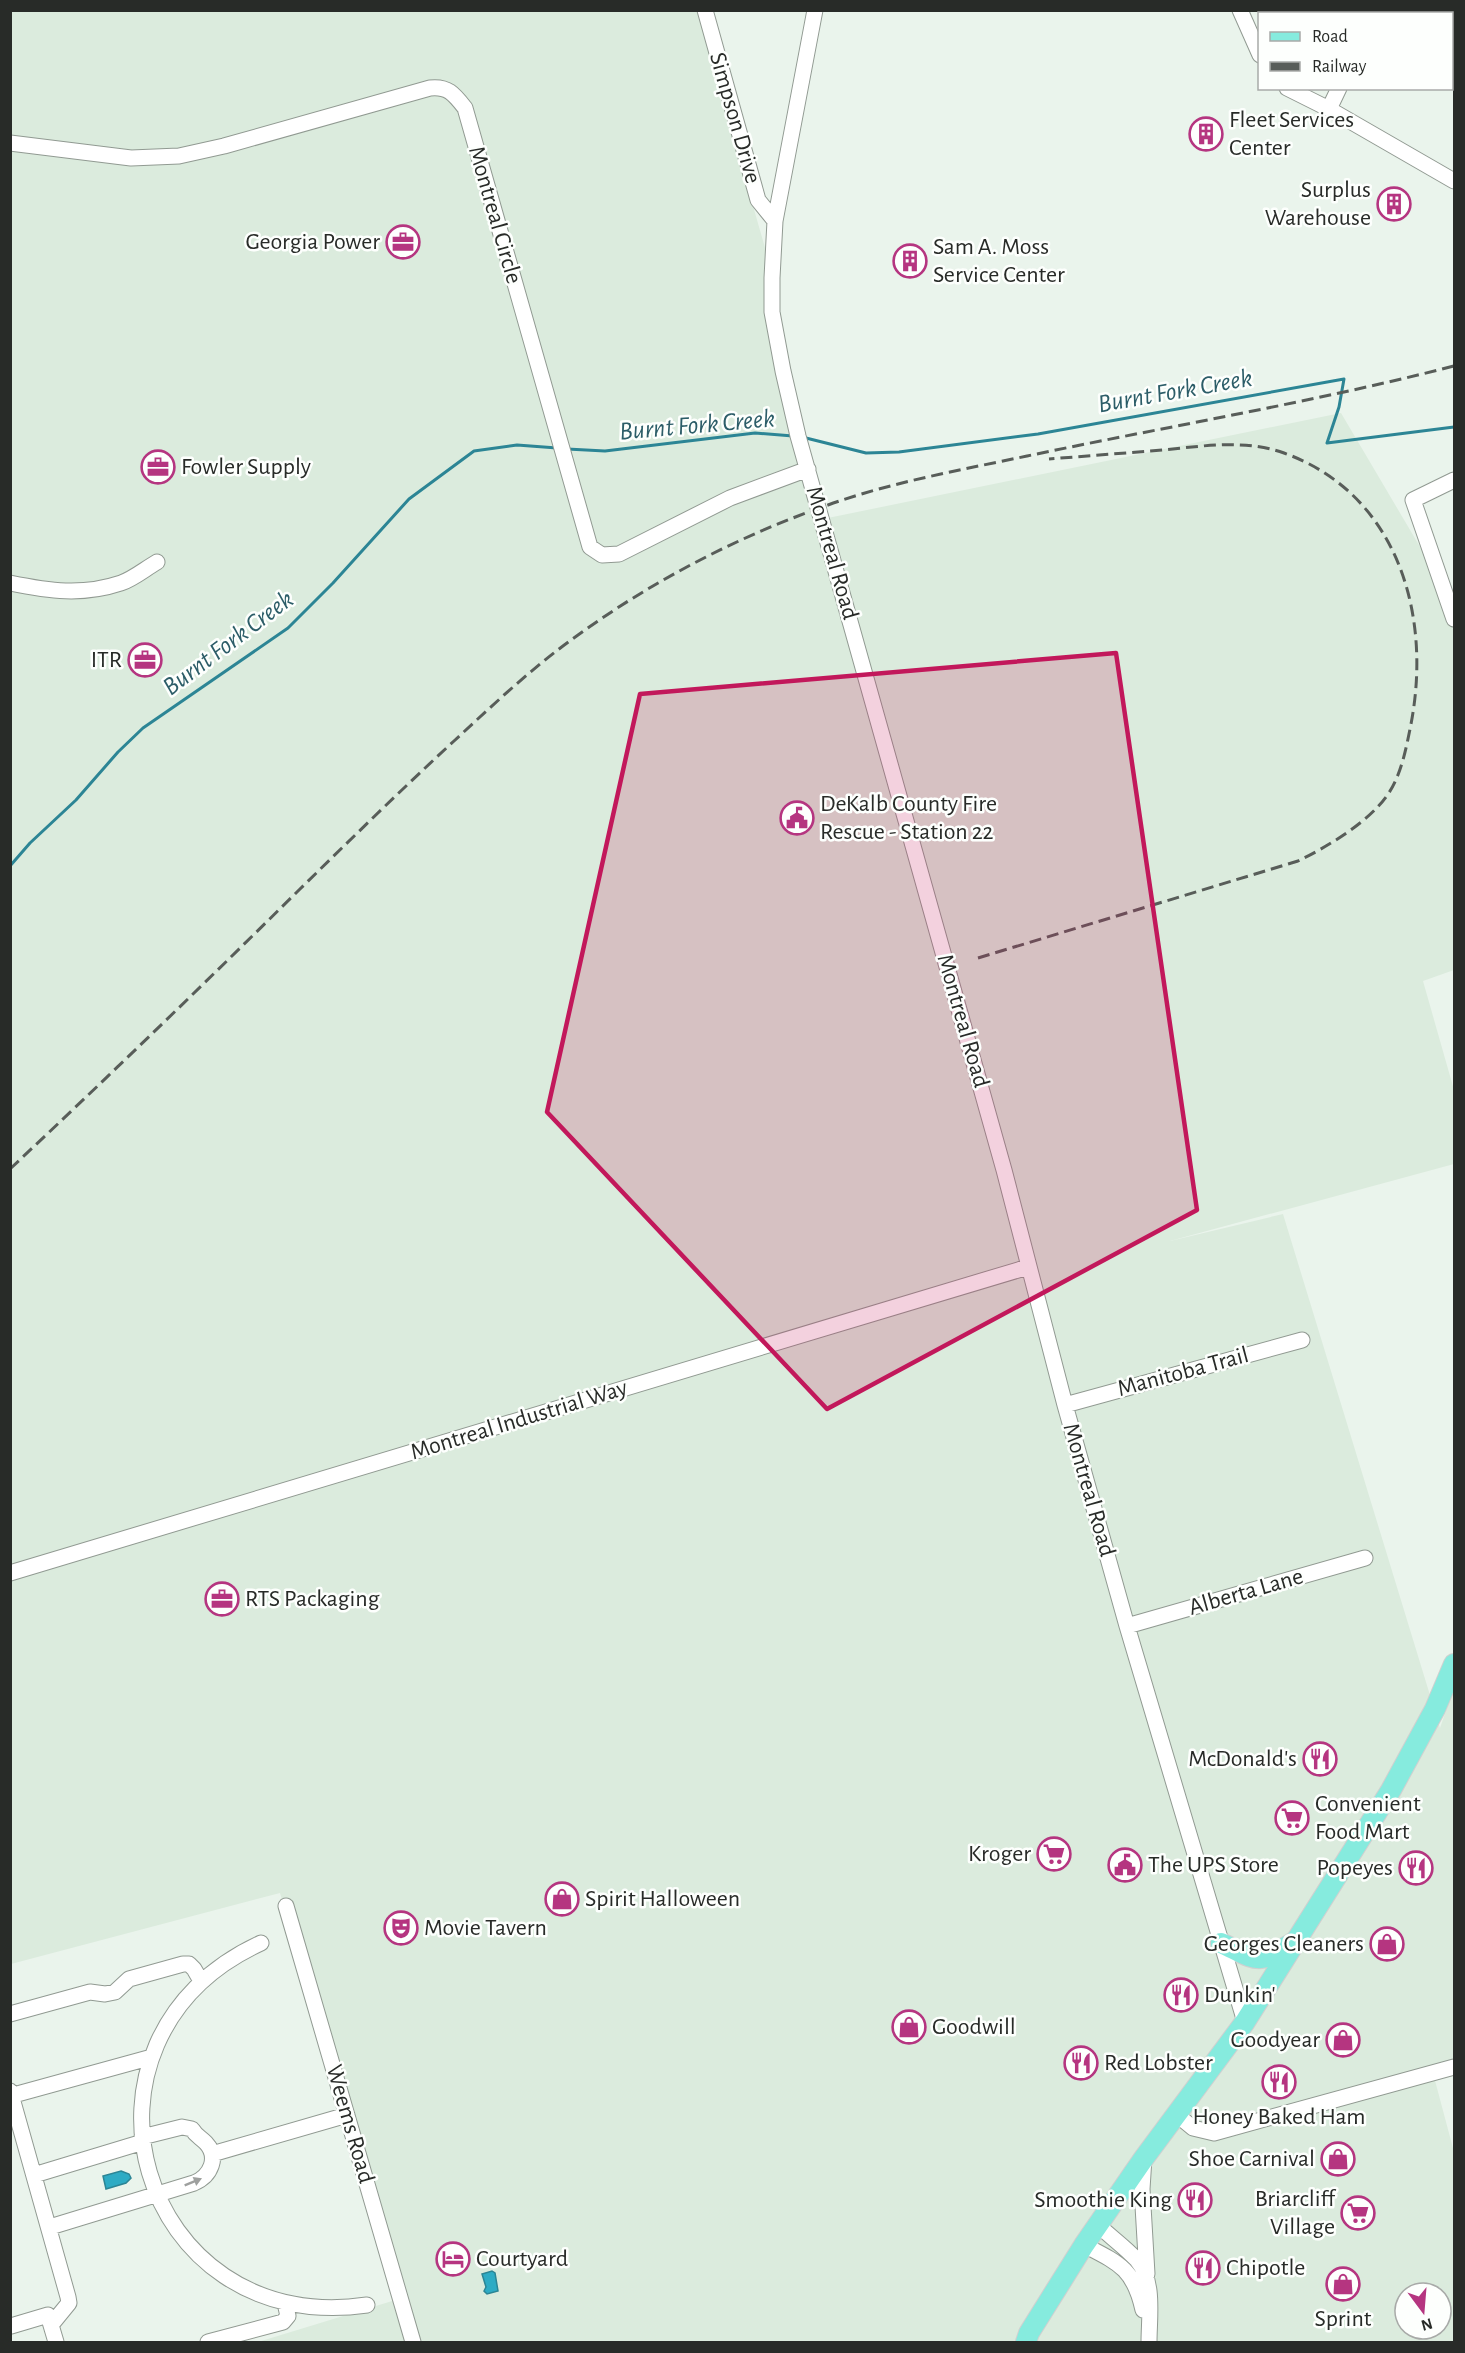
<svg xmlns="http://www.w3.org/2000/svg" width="1465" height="2353" font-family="'Alegreya Sans',sans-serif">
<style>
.built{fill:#dbebdd;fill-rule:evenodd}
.water{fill:#2eabc4;stroke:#2c8595;stroke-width:1.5}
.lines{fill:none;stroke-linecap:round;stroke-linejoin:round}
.stream{stroke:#2c8595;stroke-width:3}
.minor-casing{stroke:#919a92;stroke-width:17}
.major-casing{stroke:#d0d0d0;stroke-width:22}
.minor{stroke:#fff;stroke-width:15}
.major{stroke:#86ebde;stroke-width:20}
.rail{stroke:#585d59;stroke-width:3;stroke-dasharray:12 6;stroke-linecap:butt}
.oneway{fill:#9ea09e}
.marked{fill:#c2185b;fill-opacity:0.2;stroke:#c2185b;stroke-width:4.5;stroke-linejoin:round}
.labels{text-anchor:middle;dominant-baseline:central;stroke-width:5;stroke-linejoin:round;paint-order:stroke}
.street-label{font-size:24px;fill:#282b28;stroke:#fdfffd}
.poi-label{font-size:24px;fill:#282b28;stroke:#fdfffd;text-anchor:start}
.water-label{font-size:26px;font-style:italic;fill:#2c5d68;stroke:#fdfffd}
</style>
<rect width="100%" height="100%" fill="#eaf4ec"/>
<path class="built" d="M11 11H697L776 286 778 352 818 520 1341 413 1426 557 1454 632V970L1423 981 1454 1090V1164L1170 1241 1283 1214 1440 1728 1454 1687V2067L1433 2073 1454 2152V2342H258L402 2298 280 1893 11 1964ZM1405 2293H1441V2329H1405Z"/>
<path class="water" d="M121 2171 129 2174 131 2178 126 2183 106 2189 103 2176Z
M492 2271 495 2273 498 2291 487 2294 484 2291 486 2287 482 2274Z"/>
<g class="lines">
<path class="stream" d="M802 437 866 453 899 452 1038 434 1344 379 1339 407 1327 443 1454 427
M567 449 605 451 755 433 793 436
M10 866 30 843 76 800 118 752 143 728 288 628 333 583 409 499 474 451 517 445 557 448"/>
<defs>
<path id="minor" d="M705 10 758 200 775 221
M815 10 775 221 772 278V312L783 371 798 436 1004 1170 1065 1405 1127 1626 1245 2022
M1240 10 1260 55
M1287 88 1329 109 1454 181
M1329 109 1339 88
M10 143 131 158 179 156 224 146 430 88C448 86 454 94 465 108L590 547 602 555 619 554 730 498 808 469
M1454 480 1413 500 1454 619
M10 583C49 591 82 596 121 583 133 579 145 569 157 562
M1065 1405 1302 1340
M10 1573 1028 1267
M1127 1626 1365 1558
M286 1906 413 2342
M261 1943C51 2039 138 2338 367 2305
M10 2014 90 1992 105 1994 115 1992 129 1979 183 1964H189L194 1969 201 1981
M10 2091 68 2297 69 2303 51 2325
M10 2096 152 2057
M1176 2114 1193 2128 1214 2133 1454 2067
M212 2154 347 2115
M1144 2158 1142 2189 1147 2274
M34 2175 143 2142
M1099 2226C1111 2237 1126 2248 1137 2260 1155 2281 1149 2317 1149 2342
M50 2227 194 2183C211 2176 219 2157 206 2143 200 2137 196 2136 192 2129L182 2127 142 2137
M1084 2245C1119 2263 1134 2269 1143 2310
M11 2326 48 2315 56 2342
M208 2342 283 2322 288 2316 285 2303"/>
<path id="major" d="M1221 1943C1259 1961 1256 1966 1294 1942
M1026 2342 1029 2333 1084 2245 1144 2158 1245 2022 1391 1790 1435 1709 1454 1664"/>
</defs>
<use href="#minor" class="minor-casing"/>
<use href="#major" class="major-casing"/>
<use href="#minor" class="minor"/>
<use href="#major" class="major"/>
<path class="rail" d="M978 958 1298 861C1327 847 1367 823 1386 797 1401 777 1406 749 1411 724 1432 615 1398 494 1284 453 1244 439 1204 446 1163 450 1125 453 1087 456 1049 459
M10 1169C108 1077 205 983 300 889 351 839 402 789 454 741 494 704 534 666 578 635 654 580 739 536 828 505 892 482 961 470 1027 456 1170 426 1314 402 1454 366"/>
</g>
<defs><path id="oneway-solid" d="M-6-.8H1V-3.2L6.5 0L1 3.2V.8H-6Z" transform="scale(1.5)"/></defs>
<use class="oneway" href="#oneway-solid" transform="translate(193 2182) rotate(-22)"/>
<path class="marked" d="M1116 653 1197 1210 827 1409 547 1112 640 694Z"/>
<defs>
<symbol id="building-ring" viewBox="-11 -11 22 22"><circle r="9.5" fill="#fdfffd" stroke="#b53580" stroke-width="1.5"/><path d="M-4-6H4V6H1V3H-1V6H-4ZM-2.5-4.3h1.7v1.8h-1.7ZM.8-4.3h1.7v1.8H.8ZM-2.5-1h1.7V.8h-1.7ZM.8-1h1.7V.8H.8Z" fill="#b53580"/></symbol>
<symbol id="office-ring" viewBox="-11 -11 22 22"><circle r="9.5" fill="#fdfffd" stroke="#b53580" stroke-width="1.5"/><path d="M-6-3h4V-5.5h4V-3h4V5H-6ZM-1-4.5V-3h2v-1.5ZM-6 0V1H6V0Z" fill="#b53580"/></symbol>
<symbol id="civic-ring" viewBox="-11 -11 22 22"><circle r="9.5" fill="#fdfffd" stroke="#b53580" stroke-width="1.5"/><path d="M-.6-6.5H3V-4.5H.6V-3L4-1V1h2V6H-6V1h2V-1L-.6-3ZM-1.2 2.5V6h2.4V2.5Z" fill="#b53580"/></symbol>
<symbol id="restaurant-ring" viewBox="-11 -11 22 22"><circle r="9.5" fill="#fdfffd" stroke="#b53580" stroke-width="1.5"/><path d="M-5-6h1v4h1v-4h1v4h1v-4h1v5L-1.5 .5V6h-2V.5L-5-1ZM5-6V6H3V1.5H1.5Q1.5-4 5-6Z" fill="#b53580"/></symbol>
<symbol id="supermarket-ring" viewBox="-11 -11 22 22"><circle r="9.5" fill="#fdfffd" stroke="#b53580" stroke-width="1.5"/><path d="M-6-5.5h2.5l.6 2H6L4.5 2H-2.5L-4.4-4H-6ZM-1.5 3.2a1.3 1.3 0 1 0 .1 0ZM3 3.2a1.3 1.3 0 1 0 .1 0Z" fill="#b53580"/></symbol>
<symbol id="shop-ring" viewBox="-11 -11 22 22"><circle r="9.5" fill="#fdfffd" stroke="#b53580" stroke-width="1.5"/><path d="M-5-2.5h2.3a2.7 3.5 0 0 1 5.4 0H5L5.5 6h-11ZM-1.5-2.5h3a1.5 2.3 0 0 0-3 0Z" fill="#b53580"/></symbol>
<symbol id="theatre-ring" viewBox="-11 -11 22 22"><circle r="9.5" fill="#fdfffd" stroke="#b53580" stroke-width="1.5"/><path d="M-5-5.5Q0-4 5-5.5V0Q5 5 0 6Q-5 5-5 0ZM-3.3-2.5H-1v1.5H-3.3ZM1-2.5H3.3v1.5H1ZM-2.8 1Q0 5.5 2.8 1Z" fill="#b53580"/></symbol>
<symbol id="hotel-ring" viewBox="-11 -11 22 22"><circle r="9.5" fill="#fdfffd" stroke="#b53580" stroke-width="1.5"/><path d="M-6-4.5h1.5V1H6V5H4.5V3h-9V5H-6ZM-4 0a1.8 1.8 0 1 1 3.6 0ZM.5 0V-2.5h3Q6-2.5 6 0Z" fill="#b53580"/></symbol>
</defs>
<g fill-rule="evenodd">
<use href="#building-ring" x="1187" y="115" width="38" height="38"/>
<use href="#building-ring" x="1375" y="185" width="38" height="38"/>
<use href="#office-ring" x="384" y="223" width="38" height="38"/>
<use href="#building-ring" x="891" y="242" width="38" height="38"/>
<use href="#office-ring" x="139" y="448" width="38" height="38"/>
<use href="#office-ring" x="126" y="641" width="38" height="38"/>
<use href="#civic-ring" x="778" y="799" width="38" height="38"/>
<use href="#office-ring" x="203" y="1580" width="38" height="38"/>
<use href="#restaurant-ring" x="1301" y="1740" width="38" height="38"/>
<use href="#supermarket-ring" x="1273" y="1799" width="38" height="38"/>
<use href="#supermarket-ring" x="1035" y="1835" width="38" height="38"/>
<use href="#civic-ring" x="1106" y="1846" width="38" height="38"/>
<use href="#restaurant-ring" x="1397" y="1849" width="38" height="38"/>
<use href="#shop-ring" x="543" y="1880" width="38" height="38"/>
<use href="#theatre-ring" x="382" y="1909" width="38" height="38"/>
<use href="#shop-ring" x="1368" y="1925" width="38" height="38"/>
<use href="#restaurant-ring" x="1162" y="1976" width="38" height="38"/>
<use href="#shop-ring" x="890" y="2008" width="38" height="38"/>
<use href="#shop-ring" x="1324" y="2021" width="38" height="38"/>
<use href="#restaurant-ring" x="1062" y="2044" width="38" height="38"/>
<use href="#restaurant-ring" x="1260" y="2063" width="38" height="38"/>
<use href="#shop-ring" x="1319" y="2140" width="38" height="38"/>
<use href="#restaurant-ring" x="1176" y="2181" width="38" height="38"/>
<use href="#supermarket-ring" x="1339" y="2194" width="38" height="38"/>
<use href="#hotel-ring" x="434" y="2240" width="38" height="38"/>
<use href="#restaurant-ring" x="1184" y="2249" width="38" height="38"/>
<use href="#shop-ring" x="1324" y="2265" width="38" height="38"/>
</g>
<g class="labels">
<g class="street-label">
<text transform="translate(735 118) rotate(74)">Simpson Drive</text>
<text transform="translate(495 215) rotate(74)">Montreal Circle</text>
<text transform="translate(832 553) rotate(74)">Montreal Road</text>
<text transform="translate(963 1021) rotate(74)">Montreal Road</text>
<text transform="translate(1183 1372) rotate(-15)">Manitoba Trail</text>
<text transform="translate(519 1420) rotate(-17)">Montreal Industrial Way</text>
<text transform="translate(1089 1490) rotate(74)">Montreal Road</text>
<text transform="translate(1246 1592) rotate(-16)">Alberta Lane</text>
<text transform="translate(350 2124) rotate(74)">Weems Road</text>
</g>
<g class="poi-label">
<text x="1229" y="120">Fleet Services<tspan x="1229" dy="28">Center</tspan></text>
<text x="1371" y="190" text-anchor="end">Surplus<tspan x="1371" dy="28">Warehouse</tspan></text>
<text x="380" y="242" text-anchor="end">Georgia Power</text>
<text x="933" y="247">Sam A. Moss<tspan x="933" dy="28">Service Center</tspan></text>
<text x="181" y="467">Fowler Supply</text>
<text x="122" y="660" text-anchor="end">ITR</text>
<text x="820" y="804">DeKalb County Fire<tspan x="820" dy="28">Rescue - Station 22</tspan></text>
<text x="245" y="1599">RTS Packaging</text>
<text x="1297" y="1759" text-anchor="end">McDonald's</text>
<text x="1315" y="1804">Convenient<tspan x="1315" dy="28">Food Mart</tspan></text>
<text x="1031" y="1854" text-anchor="end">Kroger</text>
<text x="1148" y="1865">The UPS Store</text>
<text x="1393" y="1868" text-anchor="end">Popeyes</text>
<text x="585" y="1899">Spirit Halloween</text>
<text x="424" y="1928">Movie Tavern</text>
<text x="1364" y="1944" text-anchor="end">Georges Cleaners</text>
<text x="1204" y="1995">Dunkin'</text>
<text x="932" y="2027">Goodwill</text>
<text x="1320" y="2040" text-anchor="end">Goodyear</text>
<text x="1104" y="2063">Red Lobster</text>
<text x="1279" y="2117" text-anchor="middle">Honey Baked Ham</text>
<text x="1315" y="2159" text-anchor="end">Shoe Carnival</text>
<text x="1335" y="2199" text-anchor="end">Briarcliff<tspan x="1335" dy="28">Village</tspan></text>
<text x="1172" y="2200" text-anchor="end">Smoothie King</text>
<text x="476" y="2259">Courtyard</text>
<text x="1226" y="2268">Chipotle</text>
<text x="1343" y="2319" text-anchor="middle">Sprint</text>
</g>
<g class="water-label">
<text transform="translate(1175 391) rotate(-10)">Burnt Fork Creek</text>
<text transform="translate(697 425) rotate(-5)">Burnt Fork Creek</text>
<text transform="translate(228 643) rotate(-37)">Burnt Fork Creek</text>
</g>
</g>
<rect width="1465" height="2353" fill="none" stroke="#282b28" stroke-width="24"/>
<rect x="1258" y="12" width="195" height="78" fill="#fdfffd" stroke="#a8aaa8" stroke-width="1.5"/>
<rect x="1270" y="32" width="30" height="9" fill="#86ebde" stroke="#a8aaa8" stroke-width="1.5"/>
<text x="1312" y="42" font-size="18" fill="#282b28">Road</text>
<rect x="1270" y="62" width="30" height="9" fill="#585d59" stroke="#a8aaa8" stroke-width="1.5"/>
<text x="1312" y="72" font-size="18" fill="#282b28">Railway</text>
<g transform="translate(1423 2311) rotate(164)"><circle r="28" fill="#fdfffd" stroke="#a8aaa8" stroke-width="1.5"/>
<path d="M0-4.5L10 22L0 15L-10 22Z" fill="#b53580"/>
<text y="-9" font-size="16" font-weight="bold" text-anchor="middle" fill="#282b28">N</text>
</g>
</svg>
